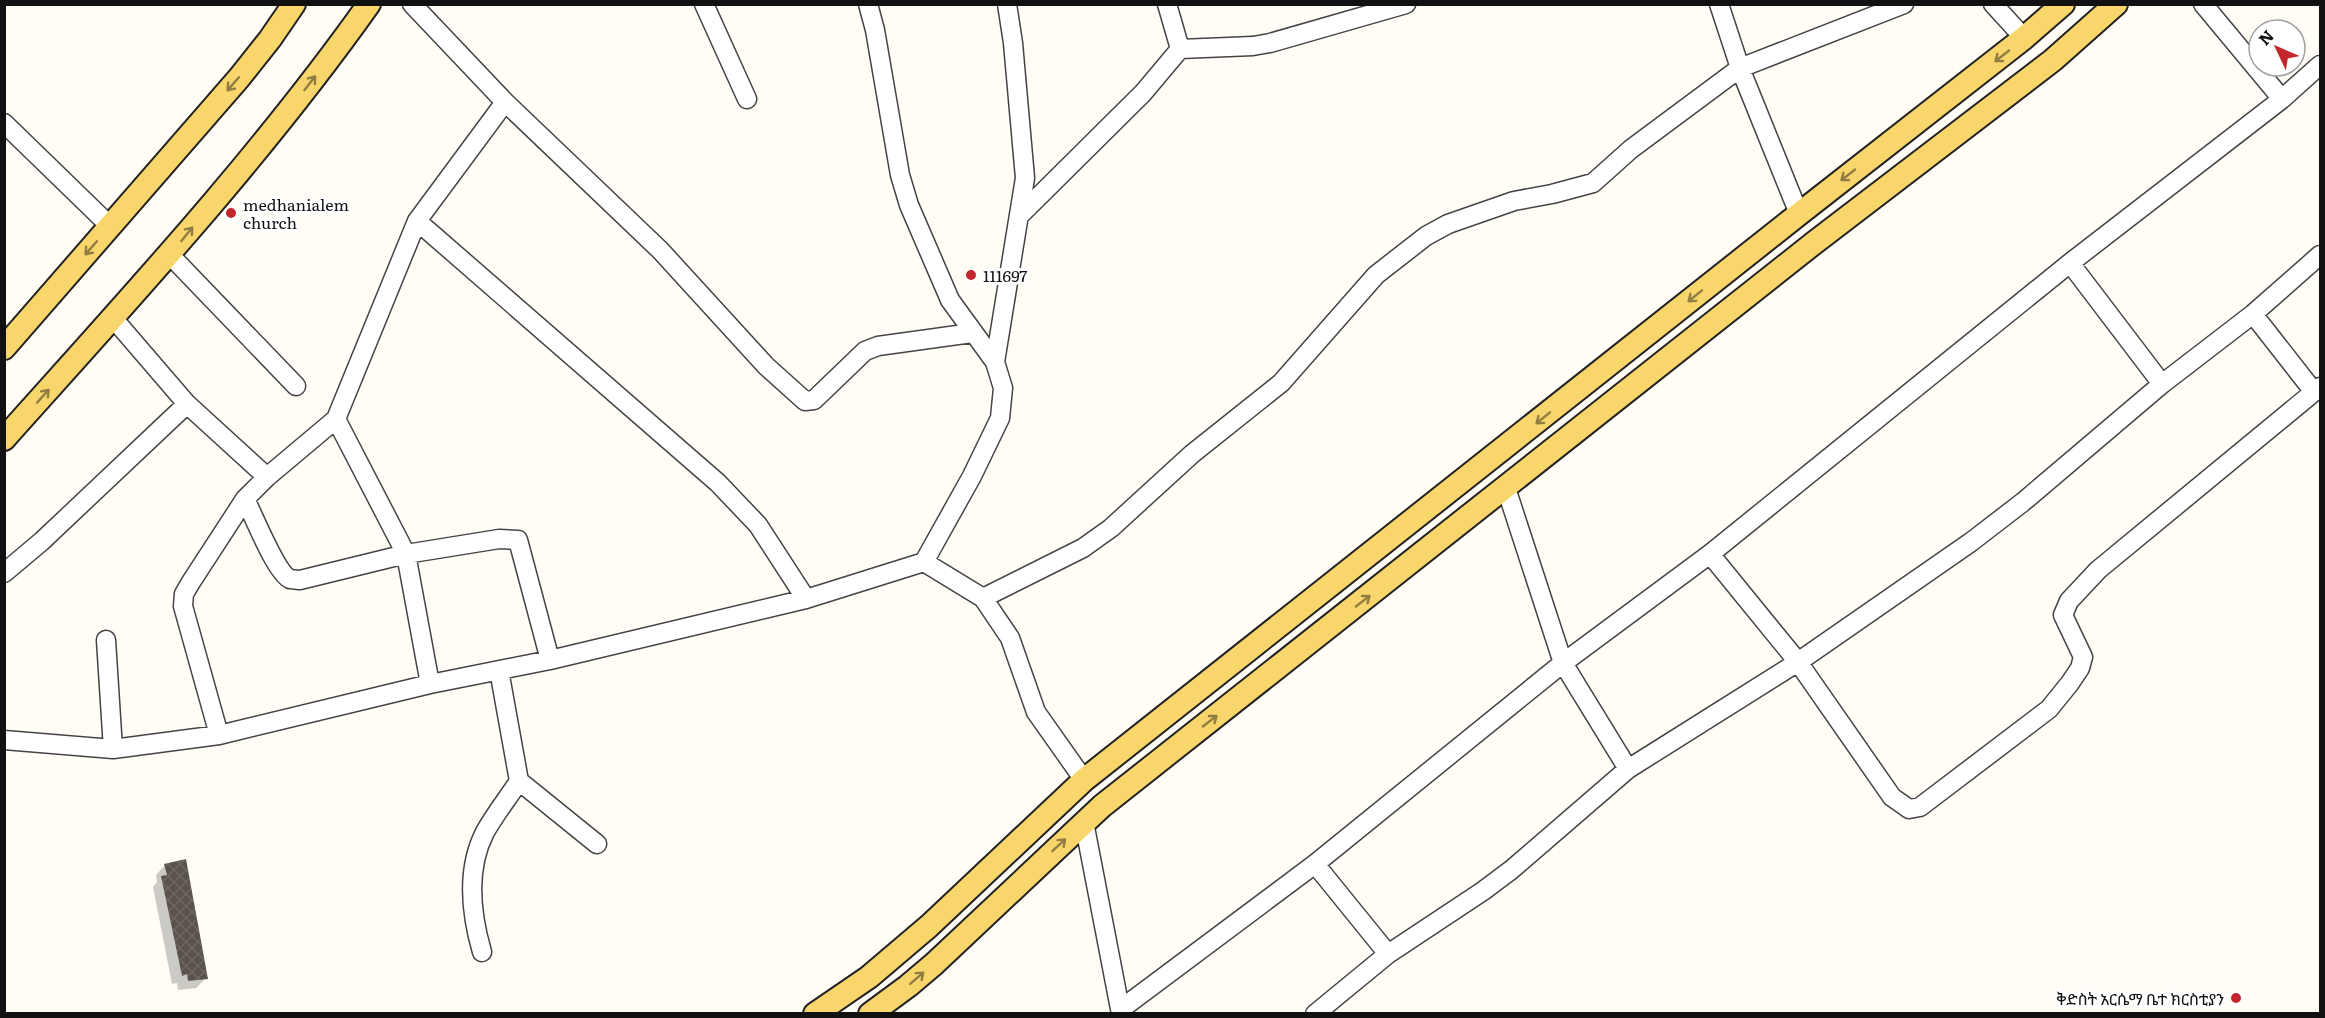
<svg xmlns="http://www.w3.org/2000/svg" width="2325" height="1018" font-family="Literata,'Noto Sans Ethiopic',serif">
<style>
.shadow{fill:#0003}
.building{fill:url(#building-cross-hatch)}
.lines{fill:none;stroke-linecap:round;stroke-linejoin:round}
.minor-casing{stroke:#444;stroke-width:21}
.major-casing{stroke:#222;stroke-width:26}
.minor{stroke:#fff;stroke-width:18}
.major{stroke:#f9d66b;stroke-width:22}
.oneway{stroke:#917d42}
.poi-dot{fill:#c4262e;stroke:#fff;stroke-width:2}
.labels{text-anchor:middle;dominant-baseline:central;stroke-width:6;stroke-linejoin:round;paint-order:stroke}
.poi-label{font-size:16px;fill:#111;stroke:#fff;text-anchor:start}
</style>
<defs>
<pattern id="building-cross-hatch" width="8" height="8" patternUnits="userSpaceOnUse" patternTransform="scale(1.5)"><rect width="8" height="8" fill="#5a524d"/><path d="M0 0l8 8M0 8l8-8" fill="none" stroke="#6d6662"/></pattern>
</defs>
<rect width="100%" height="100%" fill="#fffdf5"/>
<path class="shadow" d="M165 865 206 978 196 988 178 990 177 983 172 984 153 887 157 882 156 875Z"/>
<path class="building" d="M186 859 208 979 188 981 187 974 182 976 161 876 167 875 164 864Z"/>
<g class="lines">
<defs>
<path id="minor" d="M412 4 505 102 660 250 766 366 805 401 814 400 865 351 878 346 972 333
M704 4 747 99
M1167 4 1180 49
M1719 4 1740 68 1799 214
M1993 4 2024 38
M2203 4 2282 99
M4 123 110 226
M1019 216 1143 93 1180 49 1253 46 1270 43 1406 4
M417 221 718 483 758 525 806 599
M170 255 296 386
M2070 263 2162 384
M2253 314 2314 392
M113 318 187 404 267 477
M995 362 1025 178 1013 43 1007 4
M336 419 406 554 430 684
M1506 488 1563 663 1628 769
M245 499C253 514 276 573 290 579 291 579 299 580 300 580L406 554 499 539 518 540 550 660
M1710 554 1798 662 1892 797 1909 809 1920 807 2049 709 2070 683 2080 668 2083 657 2063 615 2069 601 2098 570 2320 387
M924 562 983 598 1010 638 1036 712 1084 780
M4 573 42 541 187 404
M983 598 1083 548 1111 528 1192 454 1281 383 1376 275 1426 236 1448 224 1514 201 1552 194 1593 183 1631 149 1740 68 1904 4
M106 640 113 749
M219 735 183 606 184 594 191 582 245 499 267 477 336 419 417 221 505 102
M4 740 113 749 219 735 430 684 550 660 806 599 924 562 972 476 1000 418 1003 388 995 362 950 300 909 205 900 175 875 30 868 4
M519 781 597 844
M1084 822 1121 1014
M1315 864 1388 954
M482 952C471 914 466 869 485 832 495 814 508 798 519 781L499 670
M1121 1009 1315 864 1563 663 1710 554 2070 263 2282 99 2320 65
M1315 1014 1388 954 1483 891 1511 870 1628 769 1798 662 1971 542 2023 502 2162 384 2253 314 2320 255"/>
<path id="major" d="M4 348 239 78 270 39 294 4
M4 439C130 298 259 159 369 4
M815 1014 869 977 929 926 1084 780 1799 214 2024 38 2063 4
M870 1014 908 986 934 964 1102 806 1814 243 2053 60 2116 4"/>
</defs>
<use href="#minor" class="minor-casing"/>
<use href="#major" class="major-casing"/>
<use href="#minor" class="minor"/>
<use href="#major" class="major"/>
</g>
<defs><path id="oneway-shaft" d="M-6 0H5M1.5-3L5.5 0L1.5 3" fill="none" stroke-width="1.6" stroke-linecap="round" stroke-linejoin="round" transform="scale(1.5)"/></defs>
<g class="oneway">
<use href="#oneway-shaft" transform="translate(2002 56) rotate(142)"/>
<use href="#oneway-shaft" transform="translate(310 83) rotate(-52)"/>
<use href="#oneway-shaft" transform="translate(233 84) rotate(131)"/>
<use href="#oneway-shaft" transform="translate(1848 175) rotate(142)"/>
<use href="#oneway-shaft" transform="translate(187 234) rotate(-51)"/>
<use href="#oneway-shaft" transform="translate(91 248) rotate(131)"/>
<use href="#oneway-shaft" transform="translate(1695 296) rotate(141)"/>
<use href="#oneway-shaft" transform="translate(43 396) rotate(-48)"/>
<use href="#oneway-shaft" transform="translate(1543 418) rotate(141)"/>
<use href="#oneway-shaft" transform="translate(1363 601) rotate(-38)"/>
<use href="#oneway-shaft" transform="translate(1210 721) rotate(-38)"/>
<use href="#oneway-shaft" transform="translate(1059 845) rotate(-43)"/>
<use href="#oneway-shaft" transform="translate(917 978) rotate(-41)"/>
</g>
<g class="poi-dot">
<circle cx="231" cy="213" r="6"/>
<circle cx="971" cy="275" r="6"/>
<circle cx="2236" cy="998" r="6"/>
</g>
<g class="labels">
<g class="poi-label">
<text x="243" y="204">medhanialem<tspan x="243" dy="18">church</tspan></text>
<text x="983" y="275">111697</text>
<text x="2224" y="998" text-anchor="end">ቅድስት አርሴማ ቤተ ክርስቲያን</text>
</g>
</g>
<rect width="2325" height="1018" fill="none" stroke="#111111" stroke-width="12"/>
<g transform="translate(2277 48) rotate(314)"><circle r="28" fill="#ffffff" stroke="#a0a0a0" stroke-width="1.5"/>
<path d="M0-4.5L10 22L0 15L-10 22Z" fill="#c4262e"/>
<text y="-9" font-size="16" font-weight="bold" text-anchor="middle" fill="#111111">N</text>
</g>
</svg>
